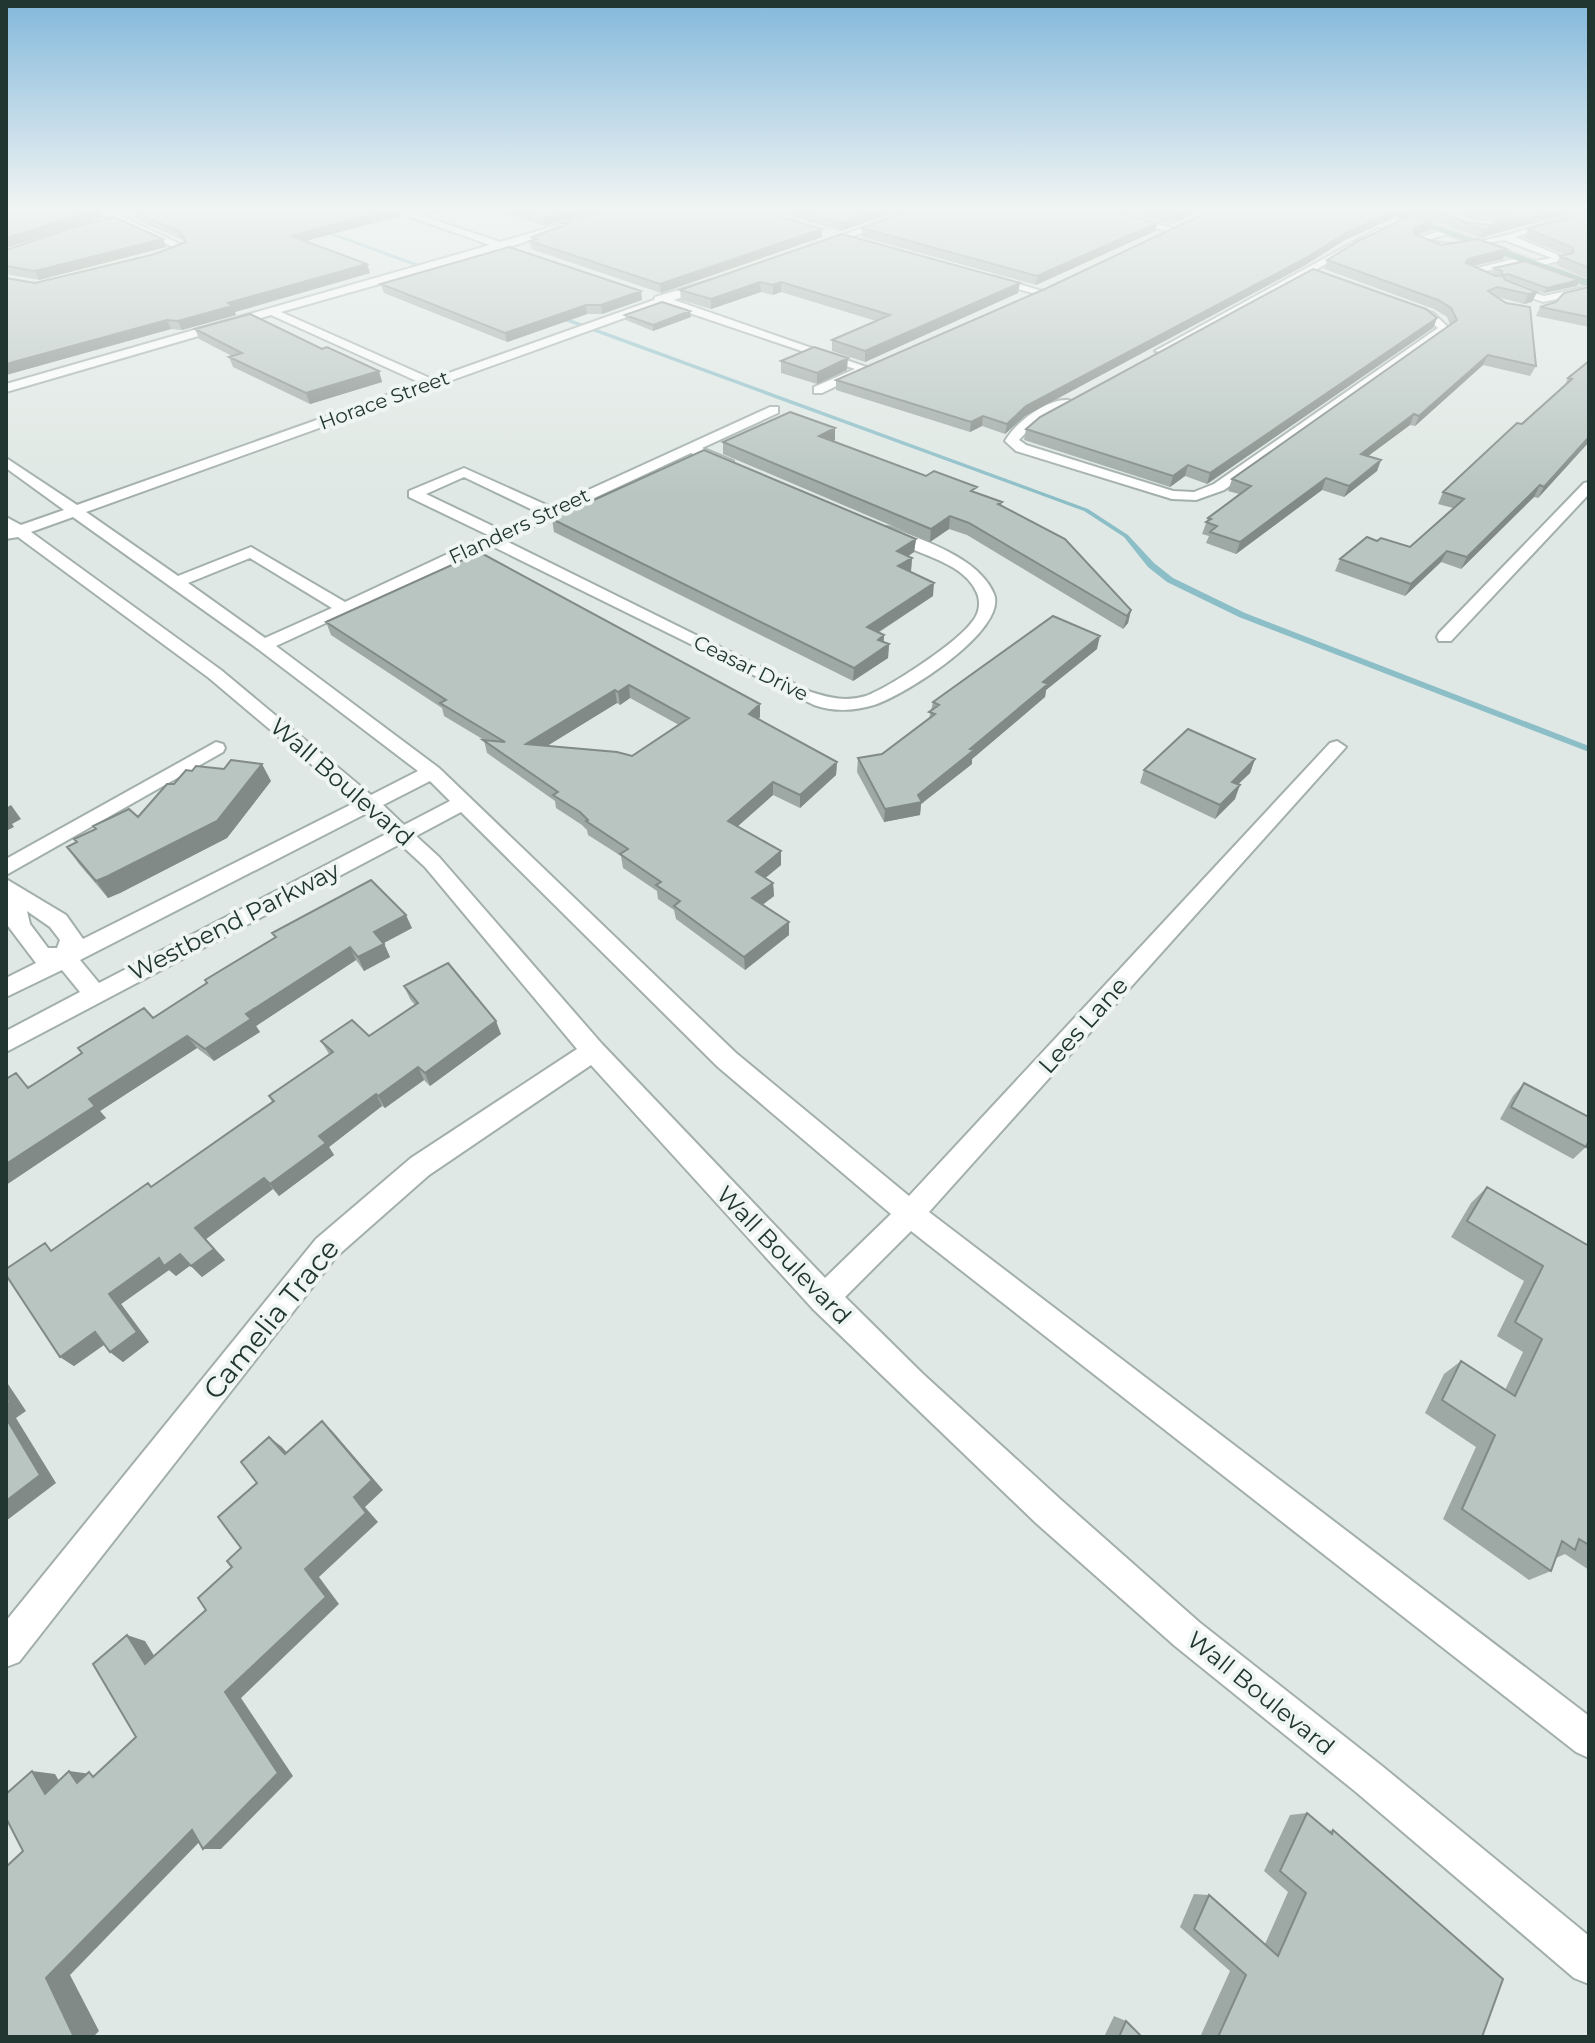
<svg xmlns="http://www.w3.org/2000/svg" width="1595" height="2043" font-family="Montserrat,sans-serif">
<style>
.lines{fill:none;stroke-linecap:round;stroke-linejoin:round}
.stream{fill:#8cbec8;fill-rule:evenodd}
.minor-casing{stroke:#a3afab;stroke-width:4}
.major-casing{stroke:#bdc3c1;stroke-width:4}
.minor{fill:#fff;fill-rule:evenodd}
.major{fill:#68998d;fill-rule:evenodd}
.wall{fill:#9ea9a5;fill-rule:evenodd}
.shaded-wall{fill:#818a86}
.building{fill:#b8c5c0;stroke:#818a86;stroke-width:2;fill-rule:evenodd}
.labels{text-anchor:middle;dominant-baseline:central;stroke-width:8;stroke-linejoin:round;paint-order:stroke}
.far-street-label{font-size:20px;fill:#223631;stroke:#eff5f2}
.street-label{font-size:24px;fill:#223631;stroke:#eff5f2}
.near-street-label{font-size:28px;fill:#223631;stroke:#eff5f2}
</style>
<rect width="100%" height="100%" fill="#dfe8e4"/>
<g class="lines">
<path class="stream" d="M319 228 433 269V270L429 271 317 230Z
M556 314 1088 509 1128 535 1154 563 1173 578 1245 613 1589 746V752L1239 617 1167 582 1148 567 1124 537 1084 511 554 317Z"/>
<defs>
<path id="minor" d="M96 210H108L186 247 159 260H153V256L173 247Z
M391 210H405L500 242 610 210H625L506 248 281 312 432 379 654 300 655 297 712 280 716 281V285L674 300 872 369 822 393H814V387L855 369 663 304 86 512 178 576 251 547 345 602 488 535 409 497V491L464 468 551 507 770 407H778V413L702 448 733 461V467H723L691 453 504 540 811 692C830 698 846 702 866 696 890 687 957 643 972 622 979 614 981 603 977 593 962 557 904 554 880 531L887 527 892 528C925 541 979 558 994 594 1008 630 904 696 874 705 854 711 834 712 814 705L492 546 276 646 439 768 736 1053 909 1196 1330 743 1337 741 1346 747 929 1212 1589 1716V1758L1576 1752 911 1231 845 1297 923 1374 1060 1499 1199 1622 1382 1766 1589 1936V1984L1574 1978 1356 1792 1175 1646 1036 1523 813 1309 591 1065 429 1175 336 1257 19 1662 6 1667V1621L316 1239 411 1158 577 1049 425 867 400 844 6 1052V1031L80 992 62 970 6 997V978L36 963 8 926 6 879 66 915 83 939 356 802 209 678 18 537 6 539 8 530 6 517 21 525 64 510 6 468V458L77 505 421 383 271 315 6 392V384L490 245ZM464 477 539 513 501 530 426 494ZM73 517 258 649 418 771 371 795 221 670 31 532ZM250 558 332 608 265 638 188 583ZM430 781 450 801 404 825 383 805ZM461 812 718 1067 891 1214 825 1278 602 1044 439 857 416 836ZM367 813 388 833 99 983 80 960ZM27 911 50 927 60 940 57 948H48L30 924Z
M910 210H924L822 248 814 246Z
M1085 210H1103L1180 230 1175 233Z
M1589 210V216L1515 237 1568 259 1534 267 1529 264 1530 262 1552 258 1504 240 1440 251 1412 240 1445 229 1448 234 1427 240C1470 255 1545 221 1589 210Z
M1378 229 1386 231 1165 353 1155 351Z
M1522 257 1526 262 1481 272 1495 279 1490 282 1465 271Z
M985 276H993L1045 292 1040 295 985 280Z
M1503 283 1544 296 1589 286V292L1543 302 1503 287Z
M1405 305 1433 313 1450 329 1224 490 1196 500 1172 499 1016 451 1005 441C1016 422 1047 398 1069 400V406L1032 426 1019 440 1026 445 1173 491 1194 492 1214 484 1438 328 1425 317 1405 309Z
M1589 482V494L1451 641H1439L1437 637 1439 633 1584 483Z
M216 742 223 744 225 748 223 752 6 875V859Z"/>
<path id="major" d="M1380 210H1394L1589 280V287Z"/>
</defs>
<use href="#minor" class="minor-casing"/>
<use href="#major" class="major-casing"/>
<use href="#minor" class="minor"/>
<use href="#major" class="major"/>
</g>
<path class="wall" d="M116 210H398L400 216 305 241 367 264 370 273 235 312 236 315 182 330 171 329 6 375V278L35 283 155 254 184 242 183 240 137 220 133 211H136L120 213Z
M416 210H448L430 215Z
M494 210H598L545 226Z
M768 210H900L841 231Z
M1117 210H1201L1172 224Z
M1404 210H1434L1466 222 1491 225 1501 222 1474 220 1445 210H1580L1480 238Z
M1589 212V279L1556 265 1560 256 1566 255 1524 238 1528 229Z
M1394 218 1345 240 1304 266 1025 416 1005 434 982 426 970 432 836 390V380L1047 288Z
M1432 222 1429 231 1417 235 1442 245 1507 249 1503 259 1473 266 1496 276H1498L1492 273 1494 268 1579 280 1577 286 1544 293 1505 279 1537 292 1532 302 1524 304 1497 297 1536 366 1530 376 1483 365 1415 426 1410 425 1368 456 1381 460 1377 471 1344 497 1322 490 1236 554 1206 543 1209 536 1202 534 1208 518 1239 494 1228 491 1232 479 1450 325 1447 317 1434 309 1324 269 1327 260Z
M563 223 822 237 661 293 531 249 530 241 533 240 532 237 564 226Z
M1157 223 1155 231 1036 285 862 237V228Z
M842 234 1018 293 865 362 832 351V340L876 321 781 292 773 295 761 292 711 309 681 300 680 290Z
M163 239 166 247 39 280 6 274V250Z
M381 284 641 291 642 300 602 314H587L507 342 384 293Z
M1589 287V327L1536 316 1540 307 1556 302Z
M625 315 691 317 653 331 626 320Z
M1437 318 1433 328 1207 484 1185 476 1170 487 1024 440 1026 429Z
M195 329 322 349 379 371 382 382 310 404 233 367 229 357 232 356 199 339Z
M781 361 847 370 817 384 781 373Z
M1589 361V442L1538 498 1534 497 1461 569 1441 562 1405 596 1335 571 1340 559 1377 541 1410 547 1453 508 1438 504 1443 492 1565 385 1568 378Z
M835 428V440L833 441 926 476 1002 502 1001 506 1131 610 1128 623 1123 629 967 535 949 529 930 542 723 454V442Z
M552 519 916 539 914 552 908 556 912 558 911 571 909 572 933 596 878 633 884 635V642L889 644 888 658 853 681 554 532Z
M476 554 760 717 758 719 837 762 836 775 800 808 773 795 738 826 781 851V865L765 878 773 883 774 896 762 905 789 922V935L745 970 676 919 674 910 658 899 657 891 623 868 621 856 588 835 587 830 582 825 556 808 555 801 487 753 484 740 444 716 442 708 331 635 326 622ZM630 698 679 725 632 756 547 746 617 703 620 705Z
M1097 649 1046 690 1045 697 972 759V764L921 804 920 815 884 822 857 772 858 758 882 754 929 719 933 702Z
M1255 759 1250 773 1238 784 1235 799 1215 819 1140 783 1144 770Z
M271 781 227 838 120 893 108 898 79 864 67 847 76 842 74 839 95 830 93 826 138 817 174 784Z
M412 928 384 943 390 957 364 971 356 960 256 1026 260 1032 214 1061 197 1048 100 1111 106 1118 6 1185V1079L29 1086 153 1018 207 983 205 980 275 938 272 933Z
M404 986 501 1034 430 1086 424 1080 385 1108 382 1106 329 1147 334 1155 279 1196 273 1189 206 1239 225 1260 202 1277 190 1265 176 1276 169 1270 121 1304 149 1342 123 1362 110 1352 104 1345 74 1366 60 1357 53 1250 151 1187 272 1102 269 1096 329 1054 321 1041 369 1036 415 1005 410 999Z
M1524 1083 1586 1147 1573 1159 1500 1119 1513 1096Z
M1487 1187 1589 1246V1570L1565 1554 1556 1558 1551 1571 1529 1580 1443 1519 1476 1447 1425 1413 1444 1374 1461 1361 1505 1390 1523 1352 1497 1336 1524 1281 1451 1237 1471 1203Z
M1307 1813 1328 1831 1333 1830 1482 2037H1200L1230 1971 1180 1927 1194 1894 1209 1895 1265 1944 1288 1892 1264 1871 1290 1815Z
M1114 2016 1126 2021 1142 2037H1104Z"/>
<path class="shaded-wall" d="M95 210H100L103 217 6 248V238Z
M119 210H138L120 213Z
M388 210H398L400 216 294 244 291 236Z
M428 210H448L430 215Z
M569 210H598L545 226 544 218Z
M877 210H900L841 231V223Z
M1185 210H1201L1172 224 1174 216Z
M1397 210 1394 218 1345 240 1304 266 1025 416 1005 434 1007 424 1026 406 1348 232Z
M1555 210H1580L1480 238 1484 230Z
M1432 222 1429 231 1411 237 1414 228Z
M1157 223 1155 231 1036 285 1037 276Z
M822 229V237L661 293 660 284Z
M163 239 166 247 39 280 35 271Z
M1507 249 1503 259 1464 268 1468 259Z
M367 264 370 273 235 312 236 315 182 330 178 321 228 303Z
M1579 280 1577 286 1544 293 1547 288Z
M760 282 761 292 711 309V299Z
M781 282V292L773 295V285Z
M1020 283 1018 293 865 362V351Z
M641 291 642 300 602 314 601 305Z
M1537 292 1532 302 1524 304 1528 294Z
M586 305 587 314 507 342 505 333Z
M690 311 691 317 653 331V325Z
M1437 318 1433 328 1207 484 1210 473Z
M167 320 171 329 6 375V364Z
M1488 355 1483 365 1415 426 1419 416Z
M848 358 847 370 817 384V373Z
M379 371 382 382 310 404 306 393Z
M1414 414 1410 425 1356 465 1361 454Z
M983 416 982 426 970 432 971 422Z
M835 428V440L819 448V436Z
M1589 437V442L1538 498 1544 487Z
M1381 460 1377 471 1344 497 1349 486Z
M1188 465 1185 476 1170 487 1173 476Z
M1326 478 1322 490 1236 554 1240 542Z
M1540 485 1534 497 1461 569 1467 557Z
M950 516 949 529 930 542 931 529Z
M916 539 914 552 896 564 897 551Z
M1447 551 1441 562 1405 596 1411 584Z
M912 558 911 571 897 579 898 566Z
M934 583 933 596 866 640 867 627Z
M1131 610 1128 623 1123 629 1127 616Z
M884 635 883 648 889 644 888 658 853 681 854 668 878 640Z
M1100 636 1097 649 1046 690 1045 697 972 759V764L921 804 920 815 884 822 885 809 918 795 970 749 1043 682Z
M629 685 630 698 620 705 618 692Z
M615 690 617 703 529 757 526 744Z
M760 704V717L750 728 749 714Z
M1255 759 1250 773 1227 795 1232 782Z
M837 762 836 775 800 808V795Z
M262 764 271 781 227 838 120 893 108 898 96 881Z
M773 782V795L729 834 728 821Z
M1240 785 1235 799 1215 819 1220 805Z
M11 805 21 819 12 824 14 827 6 831V808Z
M781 851V865L757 885 756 872Z
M773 883 774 896 753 912 752 898Z
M406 915 412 928 380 945 374 932Z
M789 922V935L745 970 744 957Z
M384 944 390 957 364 971 358 957Z
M350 947 356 960 256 1026 260 1032 214 1061 205 1049 246 1014Z
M496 1021 501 1034 430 1086 425 1073Z
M187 1036 197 1048 100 1111 106 1118 6 1185V1164L89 1099Z
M418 1067 424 1080 385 1108 378 1096Z
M376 1094 382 1106 329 1147 334 1155 279 1196 270 1184 319 1136Z
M264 1178 273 1189 206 1239 225 1260 202 1277 191 1266 195 1228Z
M180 1254 191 1265 176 1276 169 1270 121 1304 149 1342 123 1362 110 1352 109 1294 159 1258Z
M95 1332 108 1342 74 1366 60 1357Z
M6 1381 26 1411 16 1418 56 1483 6 1521Z
M322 1421 333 1432 383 1490 365 1507 378 1522 319 1577 339 1604 241 1698 293 1776 221 1849H203L225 1692 354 1497Z
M269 1437 282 1447 298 1465 285 1454Z
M127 1635 145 1641 163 1670 145 1664Z
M32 1771 55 1774 68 1796 45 1794Z
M69 1771 91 1774 77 1783Z
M192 1830 210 1831 70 1975 99 2031 93 2037H74L46 1978Z"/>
<path class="building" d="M6 210H95L6 238Z
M137 210H389L291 236 367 264 228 303 232 306 178 321 167 320 6 364V278L35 283 155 254 186 242 180 232 133 211Z
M520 210H569L544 218Z
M606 210H757L822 229 660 284 530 241 537 239 532 237 567 224 563 223Z
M796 210H877L841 223Z
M910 210H1108L1157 223 1037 276 862 228Z
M1152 210H1185L1174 216Z
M1212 210H1396L1348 232 1306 258 1026 406 1007 424 983 416 971 422 836 380 1047 288Z
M1430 210H1434L1466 222 1491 225 1514 219 1512 215 1477 212 1472 210H1555L1484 230Z
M1589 212V268L1560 256 1573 253V248L1528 229Z
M1412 215 1432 222 1414 228V234L1442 245 1478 239 1507 249 1468 259 1466 263 1496 276 1503 275 1505 280 1537 292 1528 294 1497 287 1488 291 1506 303 1530 307 1536 366 1488 355 1419 416 1414 414 1361 454 1381 460 1349 486 1326 478 1240 542 1210 532 1217 526 1206 522 1211 519 1208 518 1251 486 1232 479 1457 320 1451 308 1438 300 1327 260 1358 241Z
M114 217 163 239 35 271 6 266V250L77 226Z
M842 234 1020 283 865 351 832 340 890 315 781 282 773 285 760 282 711 299 680 290Z
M509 247 641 291 601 305H586L505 333 381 284Z
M1525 261 1579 280 1547 288 1508 274 1502 276V271L1494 268Z
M1313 269 1426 309 1437 318 1210 473 1188 465 1173 476 1026 429 1040 417Z
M1589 287V317L1540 307 1556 302 1564 293Z
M662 302 690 311 653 325 625 315Z
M250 314 322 349 327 347 379 371 306 393 229 357 242 353 195 329Z
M814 347 848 358 817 373 781 361Z
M1589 361V437L1544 487 1540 485 1467 557 1447 551 1411 584 1340 559 1367 537 1377 541 1381 538 1410 547 1464 499 1443 492 1517 423 1522 424 1572 379 1568 378Z
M790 412 835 428 819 436 926 476 934 471 977 487 971 491 1002 502 998 504 1065 539 1131 610 1127 616 969 523 950 516 931 529 723 442Z
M704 450 916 539 897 551 912 558 898 566 934 583 867 627 884 635 878 640 889 644 854 668 552 519Z
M476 554H483L760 704 749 714 837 762 800 795 773 782 728 821 781 851 756 872 773 883 752 898 789 922 744 957 674 906 680 901 656 885 661 882 620 854 628 849 586 821 588 820 580 812 553 795 558 792 483 740 505 742 440 703 446 700 326 622ZM629 685 689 718 632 756 617 752 526 744 615 690 618 692Z
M1053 616 1100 636 1043 682 1048 684 970 749 974 750 918 795 922 802 885 809 858 758 882 754 935 714 929 712 939 705 933 702Z
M1188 729 1255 759 1232 782 1240 785 1220 805 1144 770Z
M231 760 262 764 217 821 108 876 96 881 67 847 77 842 74 839 96 829 93 826 129 809 138 817 167 784H174L186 770 192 771 196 766 224 769Z
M371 880 406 915 374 932 384 944 358 957 350 947 246 1014 251 1019 205 1049 187 1036 89 1099 95 1106 6 1164V1079L16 1073 28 1088 82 1053 78 1048 144 1008 153 1018 207 983 205 980 276 937 272 933Z
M448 963 496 1021 425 1073 418 1067 378 1096 376 1094 319 1136 326 1143 270 1184 264 1178 195 1228 214 1249 191 1266 180 1254 164 1266 159 1258 109 1294 137 1332 110 1352 95 1332 60 1357 6 1275V1269L45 1243 51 1251 148 1183 151 1187 274 1101 269 1096 333 1052 321 1041 352 1020 369 1036 418 1003 404 986Z
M1524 1083 1589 1117V1140L1586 1147 1511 1107Z
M1487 1187 1589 1246V1545L1579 1539 1575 1550 1562 1541 1551 1571 1462 1509 1495 1435 1442 1400 1461 1361 1515 1396 1542 1339 1515 1322 1543 1266 1467 1221Z
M6 1395 10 1402 6 1405Z
M6 1418 40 1475 6 1501Z
M322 1421 372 1480 354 1497 366 1513 305 1569 326 1597 225 1692 278 1773 203 1849 192 1830 46 1978 74 2037H6V1867L23 1851 6 1818V1794L32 1771 45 1794 69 1771 77 1783 89 1772 93 1777 136 1737 93 1664 127 1635 145 1664 206 1610 198 1598 232 1567 227 1561 241 1548 218 1517 257 1483 241 1462 269 1437 285 1454Z
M1307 1813 1332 1834 1333 1830 1503 1979 1482 2037H1218L1246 1975 1194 1929 1209 1895 1278 1956 1306 1893 1280 1871Z
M1126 2021 1142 2037H1119Z"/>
<linearGradient id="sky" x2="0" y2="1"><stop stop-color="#83b8db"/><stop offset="0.42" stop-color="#f1f5f3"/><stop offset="1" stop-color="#f1f5f3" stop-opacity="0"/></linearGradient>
<rect width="1595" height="496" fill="url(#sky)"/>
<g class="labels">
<g class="far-street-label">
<text transform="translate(384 400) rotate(-20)">Horace Street</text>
<text transform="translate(519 526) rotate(-25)">Flanders Street</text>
<text transform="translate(751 668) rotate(26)">Ceasar Drive</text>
</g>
<g class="street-label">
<text transform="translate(342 782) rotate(41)">Wall Boulevard</text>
<text transform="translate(234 921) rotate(-27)">Westbend Parkway</text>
<text transform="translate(1083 1025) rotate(-48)">Lees Lane</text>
<text transform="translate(784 1255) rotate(46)">Wall Boulevard</text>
<text transform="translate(1261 1693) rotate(39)">Wall Boulevard</text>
</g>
<g class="near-street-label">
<text transform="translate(271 1319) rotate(-51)">Camelia Trace</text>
</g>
</g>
<rect width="1595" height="2043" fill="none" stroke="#223631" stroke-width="16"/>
</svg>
